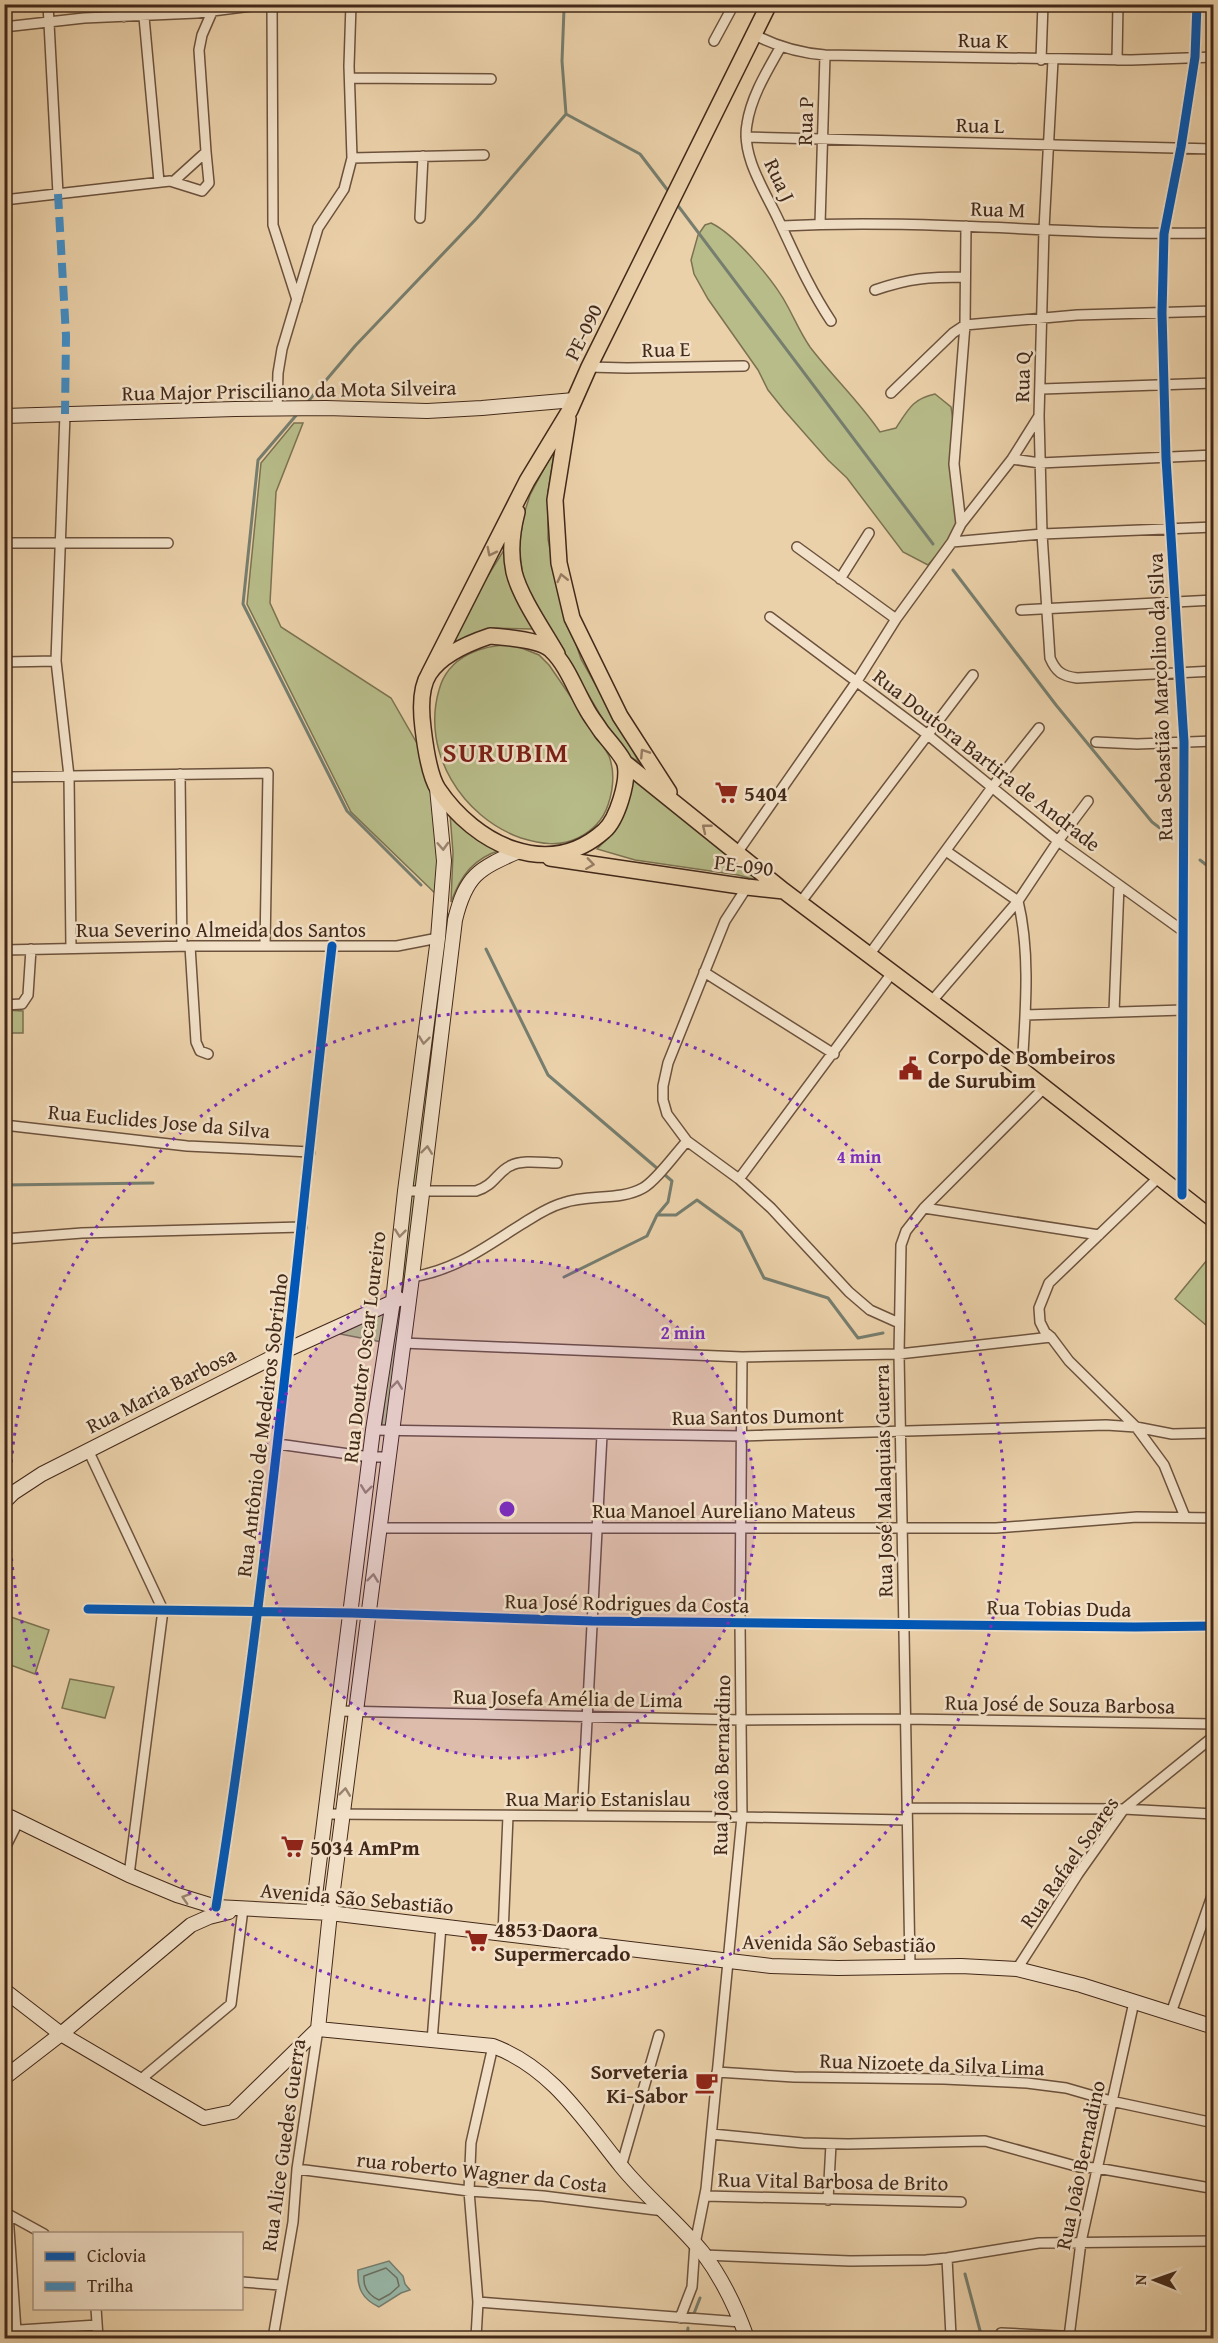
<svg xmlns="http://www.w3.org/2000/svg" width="1218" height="2343" font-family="'Gentium Book Plus',serif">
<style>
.green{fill:#b7bc89;stroke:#7c7251;stroke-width:1.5}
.water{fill:#98b7a8;stroke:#767e6f;stroke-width:1.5}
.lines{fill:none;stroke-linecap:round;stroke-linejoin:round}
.shore{stroke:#6d7060;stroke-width:1.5}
.stream{stroke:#767e6f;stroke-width:3}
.street-casing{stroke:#6c523d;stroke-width:12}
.secondary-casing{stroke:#422819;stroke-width:16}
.primary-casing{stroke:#422819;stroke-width:18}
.street{stroke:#f2e1c8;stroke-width:9}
.secondary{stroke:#f2e1c8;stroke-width:14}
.primary{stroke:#ebd1aa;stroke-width:15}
.quiet{stroke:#408fc9;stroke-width:8;stroke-dasharray:15 8;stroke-linecap:butt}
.cycleway-casing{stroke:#f2e1c8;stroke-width:13}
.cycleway{stroke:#0057b8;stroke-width:9}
.oneway{stroke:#967c62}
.oneway2{stroke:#9a8470}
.ring{fill:none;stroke:#7b2cbf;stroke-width:3;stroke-dasharray:3 6}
.labels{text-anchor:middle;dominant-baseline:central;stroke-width:5;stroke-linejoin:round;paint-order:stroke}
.street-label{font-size:21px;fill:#422819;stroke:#f2e1c8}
.poi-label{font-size:21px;font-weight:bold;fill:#422819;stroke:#f2e1c8;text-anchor:start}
.district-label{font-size:27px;font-weight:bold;letter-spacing:1.5px;fill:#7a1f14;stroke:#f2e1c8}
.centre{fill:#7b2cbf;stroke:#f2e1c8;stroke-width:3}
.ring-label{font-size:18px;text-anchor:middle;font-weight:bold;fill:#7b2cbf;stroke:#f2e1c8;stroke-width:5;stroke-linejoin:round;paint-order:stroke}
</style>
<rect width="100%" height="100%" fill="#ebd1aa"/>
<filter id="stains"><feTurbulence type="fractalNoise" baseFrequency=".00333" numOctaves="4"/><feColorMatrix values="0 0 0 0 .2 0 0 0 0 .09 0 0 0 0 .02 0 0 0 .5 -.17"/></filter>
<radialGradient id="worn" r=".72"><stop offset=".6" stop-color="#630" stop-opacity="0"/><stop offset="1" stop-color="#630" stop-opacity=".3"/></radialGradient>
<path class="green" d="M711 223C736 235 775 282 788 307 795 320 801 334 810 347 832 376 859 401 880 432L896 428C908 410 912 399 935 394L951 407C955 430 961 512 954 532 948 545 937 554 928 565L903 552 847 478 828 460 784 410 768 390 758 370 708 299 694 274 691 260 698 235 705 225Z
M294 423H303L276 492 270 603 281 627 391 698 426 759 439 828V897L351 812 247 604 261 463Z
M555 448 548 492V539L557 586 581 659 639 762 630 757 606 725 539 610 523 578 519 546 524 514 530 495Z
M504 550H507L534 629 492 628 468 636 450 646 479 590Z
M514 645 539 655 549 665C565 688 580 710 594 733 599 741 605 748 609 756 615 772 613 790 608 805 603 820 592 831 578 838 559 847 541 844 521 838 462 817 421 752 439 690 448 656 483 644 514 645Z
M630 773 758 877 756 880 738 875 635 860 597 849C621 826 630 808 630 773Z
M450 814 501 850C474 858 461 875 451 902L453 853Z
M446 914H450L387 1431H381Z
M5 1010 23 1011V1033H5Z
M1207 1260 1213 1265V1331L1175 1299Z
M386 1312 382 1342 340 1334Z
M5 1615 49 1630 35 1674 5 1663Z
M70 1679 114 1687 105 1718 62 1708Z"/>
<path class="water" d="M389 2261 403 2276 405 2284 410 2290 401 2293 379 2307C362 2299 357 2288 358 2270Z"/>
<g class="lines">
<path class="shore" d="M386 2268 397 2278 399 2286 390 2294 379 2300C368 2295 363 2287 364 2276Z"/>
<path class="stream" d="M564 9 562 61 566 114 640 154 669 192
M676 203 933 544
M305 405 355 346 477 218 566 114
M299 412 258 460 243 604 347 811 421 885
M953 570 1056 705 1152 822 1173 838
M1200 860 1214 871
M486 949 548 1075 672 1181 668 1202 657 1215H676L697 1200 741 1232 764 1278 828 1298 858 1338 883 1333
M4 1185 153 1183
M564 1277 647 1236 657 1215
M965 2274 982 2338
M693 2316 700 2298
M687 2338 688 2328"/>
<defs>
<path id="street" d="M48 4 58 194
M124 4V17
M272 4 273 225 297 300
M550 4H581
M144 17 159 182
M4 27 84 18 197 13 267 4
M755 35C778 47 799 53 825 55L1131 60 1214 57
M714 41 734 4
M780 48C767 71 751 97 747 124 741 156 765 191 778 219 795 255 809 288 831 321
M1041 60 1043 4
M1053 60 1044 229 1039 416 1042 534 1050 658C1056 672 1062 676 1077 678L1214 671
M1117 60 1118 4
M350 78 491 79
M746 137 1214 149
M352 158 484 155
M174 181 206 152 199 50 202 35 212 12
M4 200 170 181 202 191 209 183 206 152
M420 218 423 156
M820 224 825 55
M782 226C926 218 1070 236 1214 233
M875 290C910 278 929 277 965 277
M589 367 627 368 744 366
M1042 389 1214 383
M891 393 953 333 965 325 1077 315 1214 311
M277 409 278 373 282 349 318 228 344 189 352 158 349 66 351 4
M65 414 56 661 69 776 71 948
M1012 459 1040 463 1214 455
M961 524 954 464 965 325 966 226
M952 542 1042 534 1214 527
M4 543H168
M797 547 896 619
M840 579 869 533
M1021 610 1214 600
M770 617 928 735 1058 841 1183 931
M4 662 56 661
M1096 742 1137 744 1214 741
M180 774 182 946
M4 777 268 773 265 946
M946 851 1018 901C1031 954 1025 1016 1022 1070
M737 853 857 681 896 619 952 542 961 524 1012 459 1039 416
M747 887 725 921 668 1063 663 1086V1100L667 1114 687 1141 739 1179 771 1208 849 1292 870 1310 899 1323
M800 903 973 675
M190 946 196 1042 200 1051 208 1054
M4 950 190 946H397L438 938
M869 955 993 786 1039 728
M704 972 834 1054
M931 1002 1018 901 1058 841 1088 801
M4 1005 22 1004 28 995 31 949
M1114 1012 1119 885
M1025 1015 1183 1010
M4 1125 187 1146 310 1152
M1159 1177 1049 1283 1039 1308 1040 1322 1045 1332 1051 1337 1069 1361 1136 1427 1164 1465 1185 1517
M739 1179 892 973
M405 1191H476C495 1185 496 1173 510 1166 522 1159 544 1163 557 1163
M1182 1195 1184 742 1166 458 1162 313 1164 234 1181 147 1195 57 1197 4
M924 1208 1099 1235
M4 1239 82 1233 302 1227
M412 1277C456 1270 485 1247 522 1224 535 1216 548 1207 563 1203 588 1194 620 1201 643 1188 656 1181 676 1153 687 1141
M403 1343 742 1357 899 1354 1051 1337
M373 1430 741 1436 1106 1425 1136 1427 1172 1434 1214 1433
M278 1444 370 1457H388
M88 1450 163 1610 129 1875
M379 1528H996L1137 1517 1214 1518
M88 1609 351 1613 592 1621 1135 1627 1214 1626
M338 1711 741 1720 905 1719 1214 1724
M907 1808 1124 1809 1214 1814
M325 1814 742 1817 907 1820
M582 1816 602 1435
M4 1850 19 1820
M216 1907C267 1588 295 1267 332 946
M503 1934 508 1816
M910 1966 899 1354 901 1245 906 1231 924 1208 1044 1088
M1017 1969 1078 1874 1124 1809 1214 1736
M1171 2013 1214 1890
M432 2041 441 1926
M717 2072 794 2077 944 2079 1027 2083 1066 2088 1111 2101 1214 2123
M140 2080 231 2004 243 1909
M712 2134 803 2143 848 2144 985 2141 1079 2167 1097 2168 1210 2188
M621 2167 659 2035
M297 2169 469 2191 543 2196 664 2211
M705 2196 961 2202
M828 2200 831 2144
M4 2212 44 2234
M8 2214 16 2331
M704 2255 850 2261 926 2260 947 2258 1039 2243 1214 2241
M947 2258 951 2336 948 2338
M242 2282 280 2285
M478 2302 469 2191 471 2143 493 2046
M96 2308 98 2338
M680 2318 692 2287 695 2244 706 2189 742 1817 740 1623 742 1357
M4 2331 97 2325
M1001 2333 1100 2338
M1069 2337 1081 2242 1134 2002
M273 2338 293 2222 297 2169 318 2029
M476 2338 478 2302 741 2322"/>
<path id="secondary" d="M4 416 235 409 326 408 427 411 482 408 574 400
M4 1502 13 1493 42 1474 289 1349 399 1299
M4 1814 129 1875 177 1895 216 1907 330 1913 771 1966 838 1968 961 1966 1017 1969 1081 1985 1214 2027
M313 1912 373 1430 393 1301 405 1191 438 938 444 861 437 788
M4 1990 61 2034 204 2118 233 2112 318 2029 330 1913 412 1277 455 920C466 875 478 869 519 851
M318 2029 493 2046C552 2068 583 2119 621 2166 646 2197 678 2222 703 2253 721 2277 737 2310 747 2338
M4 2078 61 2034 191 1925 209 1917 229 1912"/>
<path id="primary" d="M568 419 555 500 559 563 572 618 620 716 669 792
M517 512C512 531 510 553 514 572 520 597 544 631 557 654
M490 636C504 637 541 640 551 650 567 665 575 689 586 708 590 716 596 723 601 731 607 739 623 756 625 764 629 781 617 820 604 831 548 881 475 844 438 789 429 775 425 745 423 728 421 712 420 688 429 674 441 655 469 643 490 636Z
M429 674 527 481 570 410 589 367 769 4
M625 763 784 891 1022 1070 1214 1220
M550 858 747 887 784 891"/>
</defs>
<use href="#street" class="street-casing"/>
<use href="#secondary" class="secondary-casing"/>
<use href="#primary" class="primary-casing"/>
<use href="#street" class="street"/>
<use href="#secondary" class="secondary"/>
<use href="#primary" class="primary"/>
<path class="quiet" d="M58 194 66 336 65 414"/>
<defs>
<path id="cycleway" d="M1182 1195 1184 742 1166 458 1162 313 1164 234 1181 147 1195 57 1197 4
M88 1609 351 1613 592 1621 1135 1627 1214 1626
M216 1907C267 1588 295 1267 332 946"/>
</defs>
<use href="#cycleway" class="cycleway-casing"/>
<use href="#cycleway" class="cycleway"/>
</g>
<defs><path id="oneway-chevron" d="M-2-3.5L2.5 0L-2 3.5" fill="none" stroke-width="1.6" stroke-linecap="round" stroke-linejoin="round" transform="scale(1.5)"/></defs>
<g class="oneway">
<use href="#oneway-chevron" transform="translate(491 552) rotate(117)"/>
<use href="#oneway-chevron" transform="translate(562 578) rotate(-103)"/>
<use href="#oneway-chevron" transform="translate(644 753) rotate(-123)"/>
<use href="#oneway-chevron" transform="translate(706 828) rotate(-141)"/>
<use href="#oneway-chevron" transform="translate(590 864) rotate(8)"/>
</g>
<g class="oneway2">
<use href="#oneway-chevron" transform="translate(443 846) rotate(87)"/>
<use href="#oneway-chevron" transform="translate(424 1040) rotate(97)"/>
<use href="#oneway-chevron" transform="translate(427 1150) rotate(-83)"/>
<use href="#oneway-chevron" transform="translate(400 1233) rotate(96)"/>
<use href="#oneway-chevron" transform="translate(397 1385) rotate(-83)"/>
<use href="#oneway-chevron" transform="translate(366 1489) rotate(97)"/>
<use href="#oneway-chevron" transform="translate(373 1578) rotate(-83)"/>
<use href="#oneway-chevron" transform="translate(345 1792) rotate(-83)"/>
<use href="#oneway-chevron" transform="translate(186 1898) rotate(-162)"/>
</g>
<circle cx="507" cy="1509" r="249" fill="#7b2cbf" fill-opacity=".12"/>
<g class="ring">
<circle cx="507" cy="1509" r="249"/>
<circle cx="507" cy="1509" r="498"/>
</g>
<defs>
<symbol id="supermarket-bare" viewBox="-9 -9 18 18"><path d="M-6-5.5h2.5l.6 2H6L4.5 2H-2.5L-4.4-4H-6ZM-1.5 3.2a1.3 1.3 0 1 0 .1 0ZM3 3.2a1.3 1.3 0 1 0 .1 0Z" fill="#8f2418" stroke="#f2e1c8" stroke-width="2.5" paint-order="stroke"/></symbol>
<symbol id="civic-bare" viewBox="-9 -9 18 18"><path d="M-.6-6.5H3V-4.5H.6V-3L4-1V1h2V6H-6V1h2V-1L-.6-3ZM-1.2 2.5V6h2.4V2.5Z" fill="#8f2418" stroke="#f2e1c8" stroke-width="2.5" paint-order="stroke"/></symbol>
<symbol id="cafe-bare" viewBox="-9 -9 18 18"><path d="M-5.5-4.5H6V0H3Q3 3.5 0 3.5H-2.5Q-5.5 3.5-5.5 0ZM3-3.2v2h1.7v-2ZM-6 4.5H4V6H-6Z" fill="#8f2418" stroke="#f2e1c8" stroke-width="2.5" paint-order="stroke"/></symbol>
</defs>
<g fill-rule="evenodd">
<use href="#supermarket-bare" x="710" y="776" width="33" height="33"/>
<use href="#civic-bare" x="894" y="1052" width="33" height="33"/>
<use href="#supermarket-bare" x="276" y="1830" width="33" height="33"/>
<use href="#supermarket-bare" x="460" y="1924" width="33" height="33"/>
<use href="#cafe-bare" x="690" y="2066" width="33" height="33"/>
</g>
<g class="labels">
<g class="street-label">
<text transform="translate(983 40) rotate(1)">Rua K</text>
<text transform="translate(805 121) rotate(-88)">Rua P</text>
<text transform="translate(980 125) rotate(1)">Rua L</text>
<text transform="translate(780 180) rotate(65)">Rua J</text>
<text transform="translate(998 209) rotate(2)">Rua M</text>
<text transform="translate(583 332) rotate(-64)">PE-090</text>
<text transform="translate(666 349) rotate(-1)">Rua E</text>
<text transform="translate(1022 377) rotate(-89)">Rua Q</text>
<text transform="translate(289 390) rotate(-1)">Rua Major Prisciliano da Mota Silveira</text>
<text transform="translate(1160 697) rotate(-92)">Rua Sebastião Marcolino da Silva</text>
<text transform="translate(987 760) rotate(38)">Rua Doutora Bartira de Andrade</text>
<text transform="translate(744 865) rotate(7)">PE-090</text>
<text x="221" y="929">Rua Severino Almeida dos Santos</text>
<text transform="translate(159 1121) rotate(5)">Rua Euclides Jose da Silva</text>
<text transform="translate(364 1347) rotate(-83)">Rua Doutor Oscar Loureiro</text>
<text transform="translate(161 1390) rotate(-27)">Rua Maria Barbosa</text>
<text transform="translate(758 1416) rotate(-1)">Rua Santos Dumont</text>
<text transform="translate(262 1425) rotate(-83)">Rua Antônio de Medeiros Sobrinho</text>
<text transform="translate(883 1481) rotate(-91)">Rua José Malaquias Guerra</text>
<text x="724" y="1510">Rua Manoel Aureliano Mateus</text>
<text transform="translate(627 1603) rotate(1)">Rua José Rodrigues da Costa</text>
<text transform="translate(1059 1608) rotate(1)">Rua Tobias Duda</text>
<text transform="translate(568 1698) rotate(1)">Rua Josefa Amélia de Lima</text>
<text transform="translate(1060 1704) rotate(1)">Rua José de Souza Barbosa</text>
<text transform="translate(721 1765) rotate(-89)">Rua João Bernardino</text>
<text x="598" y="1798">Rua Mario Estanislau</text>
<text transform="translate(1069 1862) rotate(-55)">Rua Rafael Soares</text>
<text transform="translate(357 1898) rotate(5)">Avenida São Sebastião</text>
<text transform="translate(839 1943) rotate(1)">Avenida São Sebastião</text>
<text transform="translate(932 2064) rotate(2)">Rua Nizoete da Silva Lima</text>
<text transform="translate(283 2145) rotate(-82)">Rua Alice Guedes Guerra</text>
<text transform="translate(1080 2165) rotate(-78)">Rua João Bernadino</text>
<text transform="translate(482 2172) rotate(6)">rua roberto Wagner da Costa</text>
<text transform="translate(833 2181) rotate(1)">Rua Vital Barbosa de Brito</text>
</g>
<g class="poi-label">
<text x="744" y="793">5404</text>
<text x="928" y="1056">Corpo de Bombeiros<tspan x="928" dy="24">de Surubim</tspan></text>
<text x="310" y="1847">5034 AmPm</text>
<text x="494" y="1929">4853 Daora<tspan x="494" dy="24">Supermercado</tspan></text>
<text x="688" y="2071" text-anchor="end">Sorveteria<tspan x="688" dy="24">Ki-Sabor</tspan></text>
</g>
<g class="district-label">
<text x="506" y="752">SURUBIM</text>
</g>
</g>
<circle cx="507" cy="1509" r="9" class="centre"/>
<g class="ring-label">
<text x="859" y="1163">4 min</text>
<text x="683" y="1339">2 min</text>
</g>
<rect width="1218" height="2343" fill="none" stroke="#ebd1aa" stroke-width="24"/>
<rect x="6" y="6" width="1206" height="2331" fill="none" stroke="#422819" stroke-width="3"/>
<rect x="12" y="12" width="1194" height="2319" fill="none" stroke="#422819" stroke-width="1.5"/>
<rect x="33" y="2232" width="210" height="78" fill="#f2e1c8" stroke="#ac9782" stroke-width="1.5"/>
<rect x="45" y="2252" width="30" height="9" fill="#0057b8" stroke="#ac9782" stroke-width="1.5"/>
<text x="87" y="2262" font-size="18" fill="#422819">Ciclovia</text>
<rect x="45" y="2282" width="30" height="9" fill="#408fc9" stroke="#ac9782" stroke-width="1.5"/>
<text x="87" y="2292" font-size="18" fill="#422819">Trilha</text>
<g transform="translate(1155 2280) rotate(271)" stroke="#f2e1c8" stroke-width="4.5" paint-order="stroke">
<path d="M0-4.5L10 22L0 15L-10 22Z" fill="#422819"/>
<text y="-9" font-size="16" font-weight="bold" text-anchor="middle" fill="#422819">N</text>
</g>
<rect width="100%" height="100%" filter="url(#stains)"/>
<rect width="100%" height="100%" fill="url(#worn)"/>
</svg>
